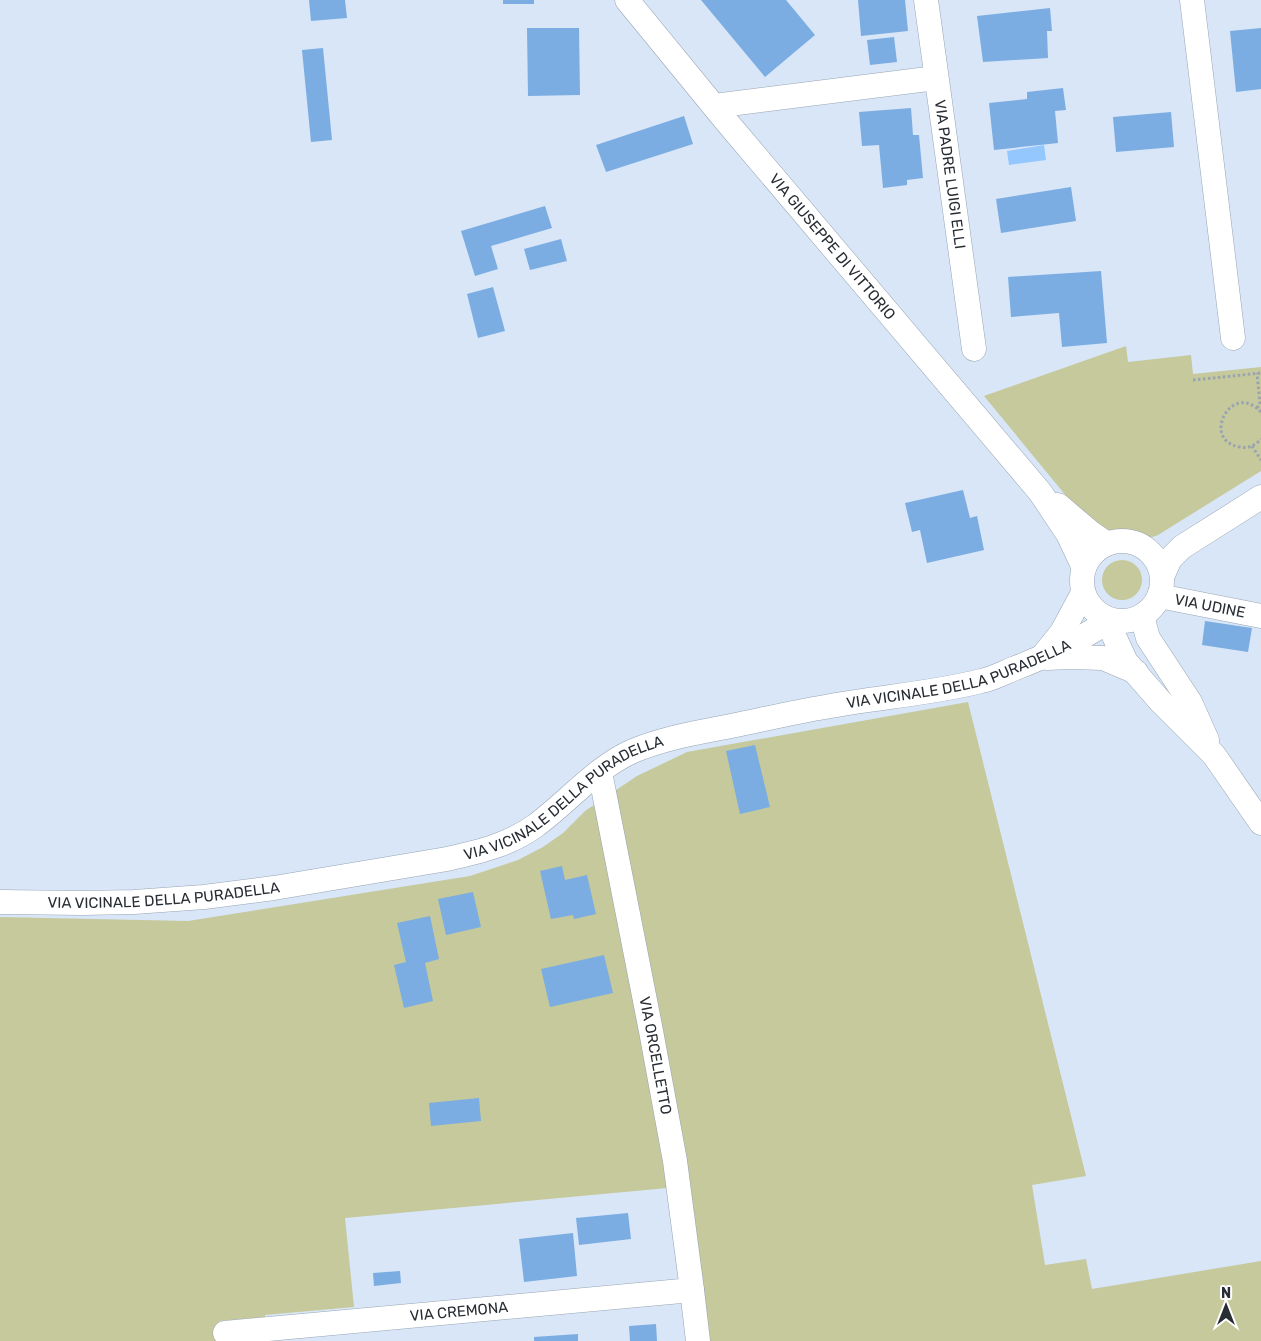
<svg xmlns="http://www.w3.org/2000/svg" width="1261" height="1341" font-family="Rubik,sans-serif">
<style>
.green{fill:#c5c99b}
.water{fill:#94c7fd}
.building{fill:#7bade2}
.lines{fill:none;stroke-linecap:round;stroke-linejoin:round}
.minor-casing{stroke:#97a5b4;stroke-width:25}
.path{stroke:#9aa4b1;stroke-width:3;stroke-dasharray:2.5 2.5;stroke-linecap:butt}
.minor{stroke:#fff;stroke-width:24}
.labels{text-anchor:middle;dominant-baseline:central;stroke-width:4;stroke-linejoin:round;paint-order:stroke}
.street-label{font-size:15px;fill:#282d33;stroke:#fff}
</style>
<rect width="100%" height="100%" fill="#d8e6f7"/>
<path class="green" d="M1126 346 1128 362 1191 355 1193 374 1261 367V471L1158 535 1142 541 1124 540 1102 531 1081 514 984 396Z
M1102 580a20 20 0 1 1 40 0a20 20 0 1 1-40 0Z
M968 702 1086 1176 1032 1185 1045 1265 1086 1259 1092 1289 1261 1261V1341H708L689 1186 345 1218 354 1307 265 1315V1317L219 1321 221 1341H0V917L188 921 470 876 518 860 543 847 563 833 585 811 637 776 687 752Z"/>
<path class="water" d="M1044 145 1046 160 1009 165 1007 151Z"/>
<path class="building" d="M309 0H345L347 18 311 21Z
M503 0H534V4H503Z
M701 0H786L815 35 765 77Z
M858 0H905L908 31 861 36Z
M1050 8 1052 31H1047L1048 58 983 62 977 16Z
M527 28H579L580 95 528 96Z
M1261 28V89L1236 92 1230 31Z
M894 37 897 62 870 65 867 40Z
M323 48 332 140 311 142 302 50Z
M1063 88 1066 110 1055 111 1058 143 994 150 989 103 1027 99V92Z
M911 108 913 135H919L923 178 907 180V185L883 188 879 145 862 146 859 112Z
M1171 112 1174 147 1116 152 1113 117Z
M684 116 693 144 606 172 596 145Z
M1071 187 1076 221 1001 233 996 199Z
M545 206 552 228 491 246 498 269 475 276 461 231Z
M561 239 567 261 530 270 524 249Z
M1101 271 1107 343 1062 347 1059 313 1011 317 1008 277Z
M493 287 505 331 478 338 467 294Z
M963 490 970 518 977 516 984 550 927 563 920 530 912 532 905 503Z
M1205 621 1252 628 1248 652 1202 645Z
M755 745 770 807 740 814 726 751Z
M562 866 565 880 587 875 596 914 574 919 573 915 551 919 540 871Z
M473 892 481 927 446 935 438 899Z
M430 916 439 959 425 963 433 1001 404 1008 394 965 406 962 397 923Z
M604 955 613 993 550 1007 541 969Z
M479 1098 481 1121 431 1126 429 1103Z
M628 1213 631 1239 579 1245 576 1218Z
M573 1233 577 1276 524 1282 519 1239Z
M400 1271 401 1283 374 1286 373 1273Z
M656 1324 657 1341H630L629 1326Z
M578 1334V1341H534V1337Z"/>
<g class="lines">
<defs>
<g id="minor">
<path id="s1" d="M627 0 726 121 1040 492 1068 534 1084 568"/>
<path id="s2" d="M926 0 974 349"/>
<path d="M1192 0 1233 338"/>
<path d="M714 106 936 78"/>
<path d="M1058 505 1091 533 1107 544"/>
<circle cx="1122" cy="581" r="40"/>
<path d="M1162 577 1170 559 1182 547 1261 497"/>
<path id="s3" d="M1159 596 1261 616"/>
<path d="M1142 616 1148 638 1190 702 1207 740"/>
<path d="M1045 653 1062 632 1083 593"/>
<path d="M1047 658 1071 657 1103 658 1136 672"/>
<path id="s4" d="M600 772 651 1031 675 1161 692 1290 698 1341"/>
<path id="s5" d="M0 902 83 903 134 902 204 897 274 888 447 859C478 852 509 845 535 826 568 802 595 768 633 751 666 737 702 732 736 725 765 719 795 712 825 707 877 697 930 694 981 681 992 679 1003 673 1013 669 1047 656 1080 640 1110 620L1114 636 1126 662 1161 702 1214 755 1261 823"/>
<path id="s6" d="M225 1333 692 1290"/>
</g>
</defs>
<use href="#minor" class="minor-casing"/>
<path class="path" d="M1193 380 1261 373
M1257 408 1260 404 1257 373
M1261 412C1231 380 1200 441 1240 447 1248 449 1256 445 1261 439
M1252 446 1261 460"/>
<use href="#minor" class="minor"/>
</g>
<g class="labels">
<g class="street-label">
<text stroke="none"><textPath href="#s2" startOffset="176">VIA PADRE LUIGI ELLI</textPath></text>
<text stroke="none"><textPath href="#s1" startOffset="321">VIA GIUSEPPE DI VITTORIO</textPath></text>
<text stroke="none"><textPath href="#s3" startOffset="52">VIA UDINE</textPath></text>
<text stroke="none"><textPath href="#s5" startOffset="1004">VIA VICINALE DELLA PURADELLA</textPath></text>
<text stroke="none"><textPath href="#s5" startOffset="584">VIA VICINALE DELLA PURADELLA</textPath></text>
<text stroke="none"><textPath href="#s5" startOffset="164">VIA VICINALE DELLA PURADELLA</textPath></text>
<text stroke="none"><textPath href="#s4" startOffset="289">VIA ORCELLETTO</textPath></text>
<text stroke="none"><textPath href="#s6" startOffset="235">VIA CREMONA</textPath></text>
</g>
</g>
<g transform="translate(1226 1306)" stroke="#ffffff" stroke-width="4" paint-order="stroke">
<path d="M0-4L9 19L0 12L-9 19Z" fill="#282d33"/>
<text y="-8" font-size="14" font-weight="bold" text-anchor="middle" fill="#282d33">N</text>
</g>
</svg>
